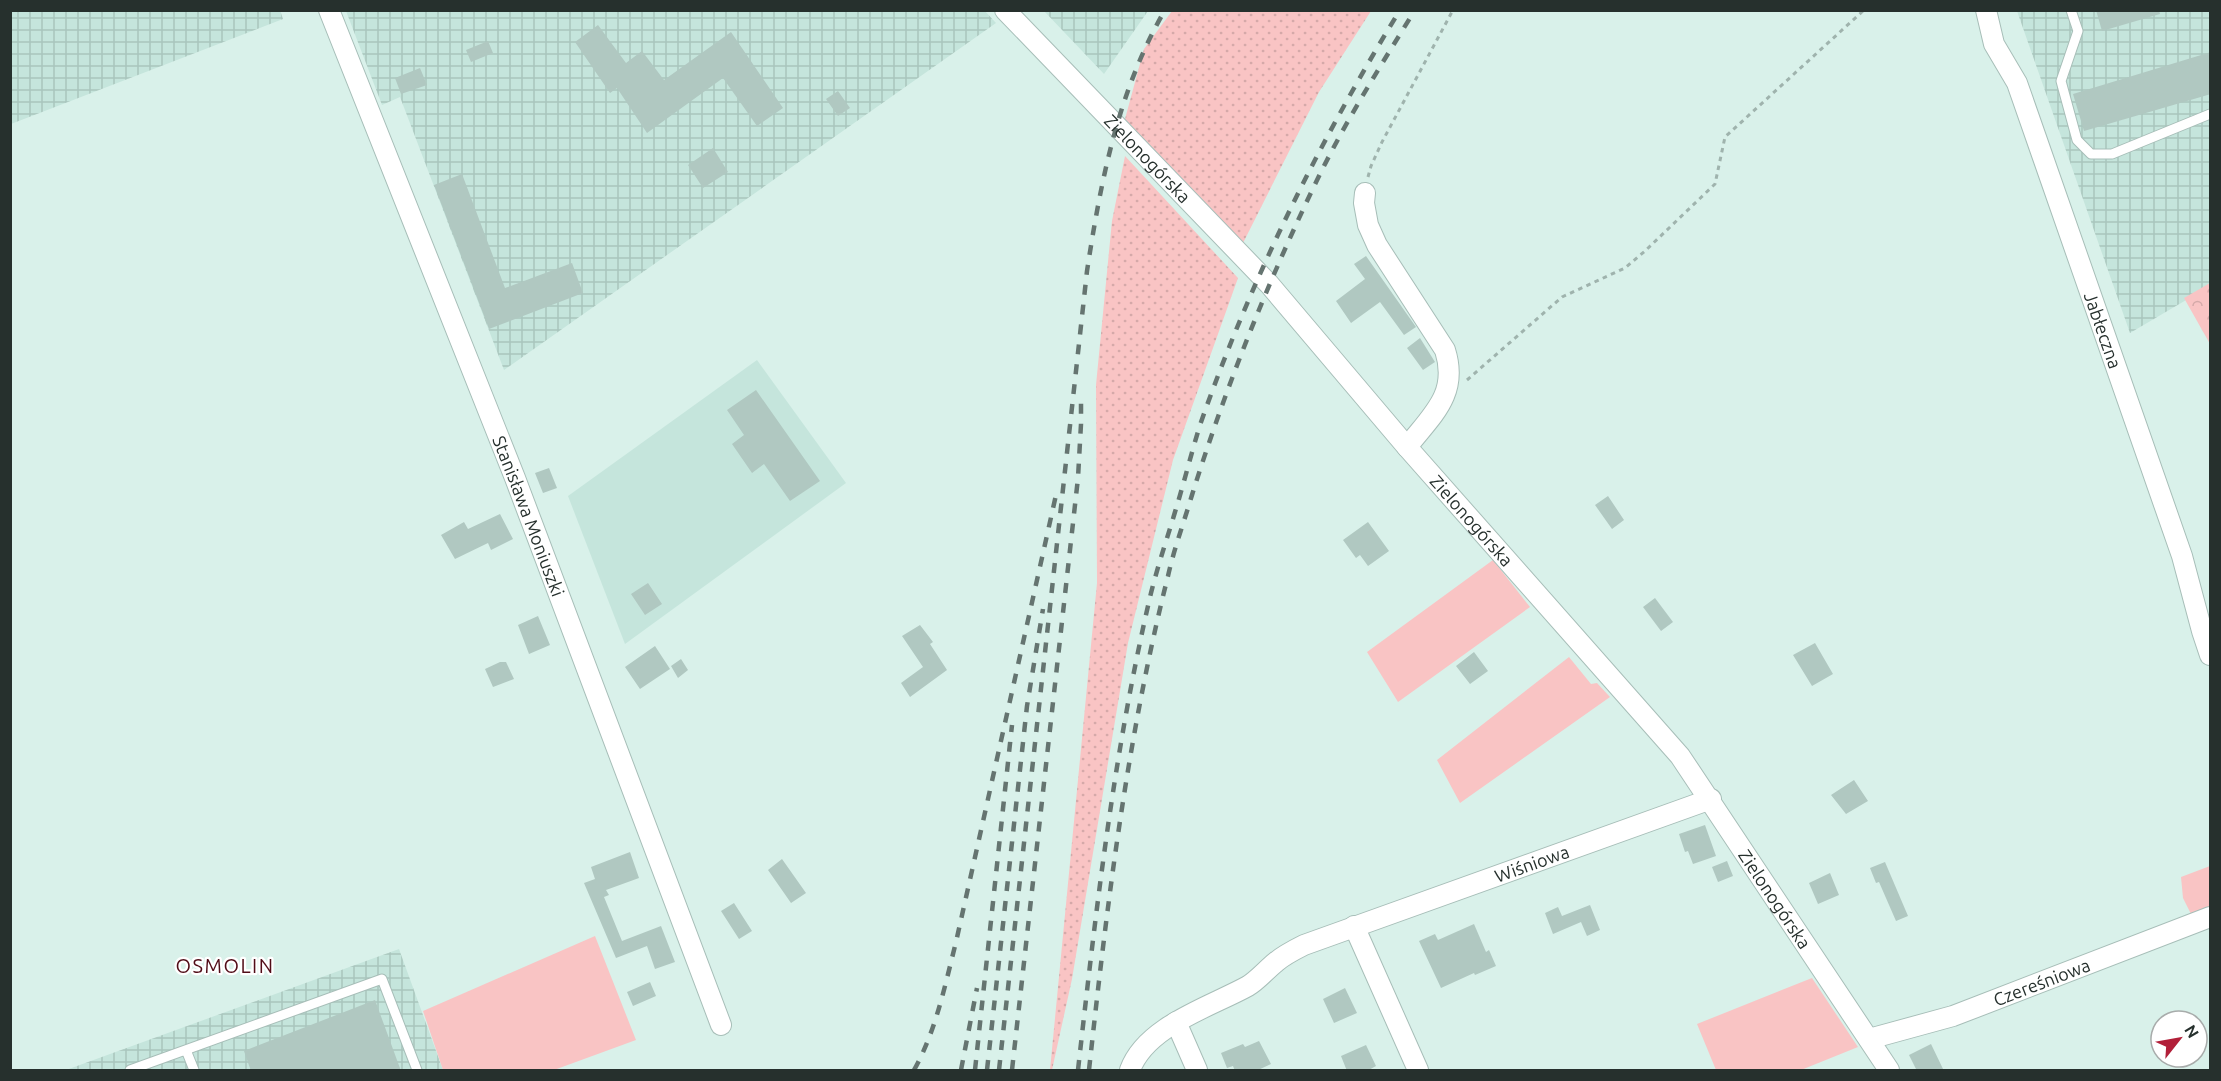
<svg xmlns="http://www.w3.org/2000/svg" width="2221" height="1081" font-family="Ubuntu,sans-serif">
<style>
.built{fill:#c5e5dc}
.industrial{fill:url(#industrial-grid)}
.grass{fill:url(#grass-dots)}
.forest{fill:url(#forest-crowns)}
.garden{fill:#f9c4c4}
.building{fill:#b0c8c1}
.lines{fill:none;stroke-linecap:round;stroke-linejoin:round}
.lane-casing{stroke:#a7beb8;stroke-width:11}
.street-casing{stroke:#a7beb8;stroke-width:22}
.path{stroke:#9fb3ad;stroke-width:3;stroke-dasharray:4.5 4.5;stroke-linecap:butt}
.lane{stroke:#fff;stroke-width:9}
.street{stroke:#fff;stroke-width:20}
.rail{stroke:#657470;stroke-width:4.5;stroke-dasharray:10 10;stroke-linecap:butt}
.labels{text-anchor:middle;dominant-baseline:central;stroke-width:4.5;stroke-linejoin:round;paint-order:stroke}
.street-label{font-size:18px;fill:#26302d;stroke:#fff}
.neighbourhood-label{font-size:20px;letter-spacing:1.5px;fill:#510c17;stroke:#fff}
</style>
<defs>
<pattern id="industrial-grid" width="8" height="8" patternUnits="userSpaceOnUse" patternTransform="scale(1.5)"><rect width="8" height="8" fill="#c5e5dc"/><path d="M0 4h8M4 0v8" fill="none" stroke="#a9c5bd"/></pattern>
<pattern id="grass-dots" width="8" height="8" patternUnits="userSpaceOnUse" patternTransform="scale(1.5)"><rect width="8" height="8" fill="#f9c4c4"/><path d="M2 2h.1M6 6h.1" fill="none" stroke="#d5a9a9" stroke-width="1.8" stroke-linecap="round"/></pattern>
<pattern id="forest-crowns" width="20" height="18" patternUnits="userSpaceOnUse" patternTransform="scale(1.5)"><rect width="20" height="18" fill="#f9c4c4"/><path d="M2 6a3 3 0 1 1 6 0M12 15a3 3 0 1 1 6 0" fill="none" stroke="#d5a9a9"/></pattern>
</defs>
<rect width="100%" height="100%" fill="#d9f1ea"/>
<path class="built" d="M757 360 846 483 625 644 568 496Z"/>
<path class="industrial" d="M11 10H280L283 19 11 124Z
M984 10 996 23 504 370 400 97 382 105 346 11Z
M1044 11H1148L1104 74Z
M2017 11H2210V286L2130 333Z
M399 949 443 1070H66Z"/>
<path class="grass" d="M1172 11H1371L1319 92 1243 243 1125 119 1144 49Z
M1125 156 1238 278 1173 460 1128 643 1072 979 1052 1070H1050L1097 583 1096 385 1112 221Z"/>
<path class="forest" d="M2210 283V344L2184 298Z"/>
<path class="garden" d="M1493 560 1530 607 1398 702 1367 652Z
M1569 657 1591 684 1597 683 1610 697 1460 803 1437 760Z
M2210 866V909L2192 916 2183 898 2181 877Z
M595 936 636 1040 554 1070H443L423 1011Z
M1812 978 1858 1047 1801 1070H1716L1697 1024Z"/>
<path class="building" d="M2096 10H2159L2160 14 2102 31Z
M598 25 626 63 642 51 664 80 731 32 783 108 757 126 723 78 647 133 617 88 610 93 575 42Z
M488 41 493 53 471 62 466 50Z
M2211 52V94L2084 131 2073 94Z
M420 68 427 85 401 94 395 78Z
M838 91 850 108 838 116 826 99Z
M713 148 728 172 703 188 688 165Z
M462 174 505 288 572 263 583 293 489 329 434 185Z
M1366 256 1416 327 1404 335 1380 302 1351 323 1336 301 1365 279 1354 264Z
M1420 338 1435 362 1423 370 1407 348Z
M756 390 820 481 790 501 764 464 752 473 732 444 744 435 727 410Z
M549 468 557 488 543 493 535 473Z
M1608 496 1624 520 1612 529 1595 505Z
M500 514 513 539 491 550 488 543 455 559 441 535 464 522 468 529Z
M1368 522 1389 551 1368 566 1360 555 1356 558 1343 540Z
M648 583 662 604 645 615 631 594Z
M1655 598 1673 622 1661 631 1643 607Z
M538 616 550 645 529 654 518 625Z
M920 625 933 642 930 644 947 670 910 697 901 683 923 667 902 636Z
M1815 643 1833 674 1812 686 1793 655Z
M655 646 670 669 640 689 625 667Z
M1474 652 1488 671 1470 684 1456 666Z
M681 659 688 670 678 678 671 666Z
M500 662H506L514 679 493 687 485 669Z
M1854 780 1868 801 1846 814 1831 795Z
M1705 825 1716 856 1693 864 1688 851 1685 852 1679 834Z
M630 852 639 878 606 890 609 895 604 897 622 941 661 926 675 962 655 969 647 946 616 958 584 883 595 879 591 867Z
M782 859 806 893 791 903 768 870Z
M1727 861 1733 876 1718 882 1712 867Z
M1885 862 1908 916 1896 921 1879 882 1876 883 1870 868Z
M1830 873 1839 895 1818 904 1809 883Z
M734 903 752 931 739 939 721 911Z
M1590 905 1600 930 1587 936 1581 922 1553 934 1545 913 1558 907 1562 916Z
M1474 924 1486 952 1489 950 1496 966 1475 975 1474 973 1441 988 1419 941 1435 934 1438 940Z
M650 982 656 996 633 1006 627 992Z
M1345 988 1357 1013 1334 1023 1323 999Z
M375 1000 401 1071H251L244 1051Z
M1259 1041 1271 1064 1256 1071H1235L1233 1066 1227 1068 1221 1053 1243 1044 1245 1047Z
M1931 1044 1944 1071H1917L1909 1055Z
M1366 1045 1376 1066 1367 1071H1347L1341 1056Z"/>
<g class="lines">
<defs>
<path id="lane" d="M2071 10 2078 31 2061 81 2077 140 2091 154H2112L2210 114
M186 1050 194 1070
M130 1070 382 979 417 1070"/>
<g id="street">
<path id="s1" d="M329 10 515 478 721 1025"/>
<path id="s2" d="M1005 10 1269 284 1407 447 1680 756 1889 1070"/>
<path id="s3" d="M1986 10 1994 44 2017 83 2182 556 2202 631 2210 655"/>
<path d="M1365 193 1364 203 1368 225 1377 245 1445 350C1459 394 1432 415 1407 447"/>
<path d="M1354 926 1418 1070"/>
<path d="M1176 1022 1197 1070"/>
<path id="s4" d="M1869 1039 1953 1016 2210 917"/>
<path id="s5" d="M1130 1070C1146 1026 1210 1007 1248 986 1258 980 1267 969 1276 962 1284 955 1294 950 1304 945L1711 799"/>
</g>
</defs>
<use href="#lane" class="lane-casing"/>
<use href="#street" class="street-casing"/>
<path class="path" d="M1368 177 1371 166 1382 142 1453 10
M1467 380 1562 297 1625 268 1645 251 1715 184 1725 137 1864 10"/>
<use href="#lane" class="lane"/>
<use href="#street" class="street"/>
<path class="rail" d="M914 1070C936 1031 945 985 956 942L1056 495
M961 1070 977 988
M975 1070 1012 725
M987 1070 1027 706 1043 609
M999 1070 1087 271C1101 180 1118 91 1165 10
M1012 1070 1078 478 1081 424V394
M1078 1070C1096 910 1114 750 1151 593 1158 565 1167 539 1175 512 1184 483 1191 454 1200 425 1251 279 1319 142 1400 10
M1089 1070C1107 905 1127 738 1168 576 1174 549 1184 522 1192 495 1226 386 1269 279 1319 176 1347 119 1381 65 1415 10"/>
</g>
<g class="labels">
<g class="street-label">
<text stroke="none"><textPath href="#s2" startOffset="206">Zielonogórska</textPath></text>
<text stroke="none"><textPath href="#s3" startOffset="342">Jabłeczna</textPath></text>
<text stroke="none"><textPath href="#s1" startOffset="544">Stanisława Moniuszki</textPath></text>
<text stroke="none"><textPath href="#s2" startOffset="692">Zielonogórska</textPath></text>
<text stroke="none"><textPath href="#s5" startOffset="460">Wiśniowa</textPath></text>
<text stroke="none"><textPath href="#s2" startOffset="1178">Zielonogórska</textPath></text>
<text stroke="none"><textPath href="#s4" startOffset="182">Czereśniowa</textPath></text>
</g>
<g class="neighbourhood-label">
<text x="225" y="965">OSMOLIN</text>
</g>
</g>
<rect width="2221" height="1081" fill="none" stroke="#26302d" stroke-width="24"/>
<g transform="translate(2179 1039) rotate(59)"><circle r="28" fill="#ffffff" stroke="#a8acab" stroke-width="1.5"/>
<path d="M0-4.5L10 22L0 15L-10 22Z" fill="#b21f39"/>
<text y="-9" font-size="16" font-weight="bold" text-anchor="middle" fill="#26302d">N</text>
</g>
</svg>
